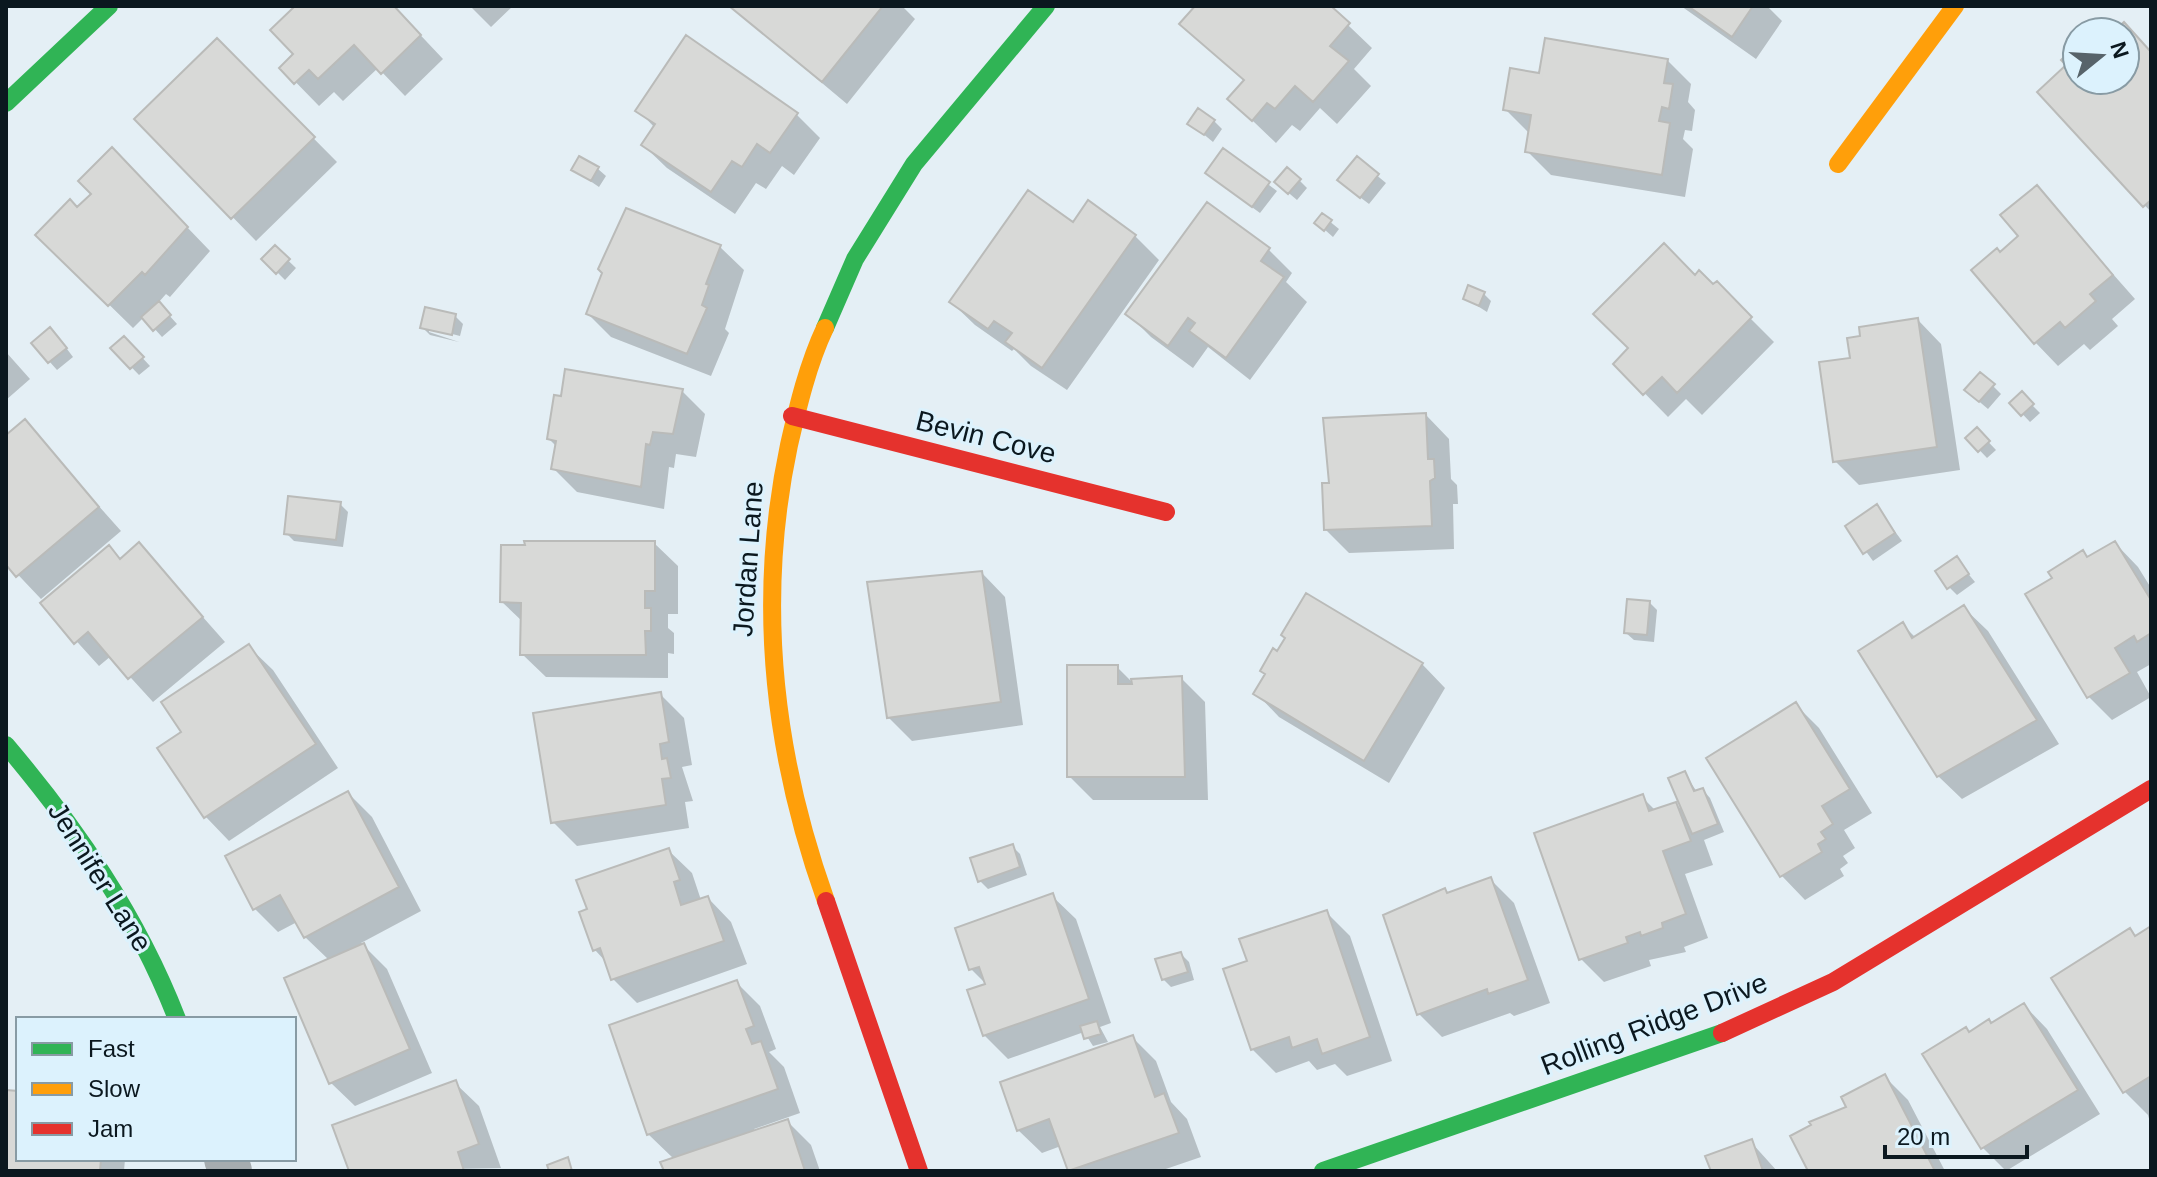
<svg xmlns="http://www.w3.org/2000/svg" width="2157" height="1177" font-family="Helvetica,sans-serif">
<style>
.shadow{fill:#0003}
.building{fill:#d8d9d7;stroke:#babbb9;stroke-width:2}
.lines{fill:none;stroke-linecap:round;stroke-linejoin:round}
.street{stroke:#a5acaf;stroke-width:44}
.fast{stroke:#30b455;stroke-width:18}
.slow{stroke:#ff9f0a;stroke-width:18}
.jam{stroke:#e5322d;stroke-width:18}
.labels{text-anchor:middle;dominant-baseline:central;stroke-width:6;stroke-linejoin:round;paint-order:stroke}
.street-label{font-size:28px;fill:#0b181f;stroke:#dcf2fd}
</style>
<rect width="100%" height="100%" fill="#e4eff5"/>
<path class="shadow" d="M298 6H393L443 59 405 96 378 68 343 101 334 92 319 106 282 68 296 54Z
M470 6H513L491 27Z
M730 6H902L915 19 847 104Z
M1197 6H1328L1372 48 1354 69 1371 86 1337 124 1320 108 1300 131 1292 125 1276 143 1230 99 1245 82 1182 24Z
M1681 6H1767L1782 21 1756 59Z
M2124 25 2151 53V212L2040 92 2068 65 2077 47V80H2125V32H2116Z
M217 41 337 162 256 241 137 119Z
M1667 60 1691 84 1688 102 1695 110 1692 131 1685 130 1683 139 1693 149 1685 197 1551 175 1527 151 1529 133 1505 109Z
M638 110 796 114 820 138 794 175 782 166 766 189 756 183 735 214 667 168 643 145 655 128Z
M1214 121 1222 129 1213 142 1190 123Z
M1224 151 1277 191 1260 213 1215 180Z
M1357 159 1386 183 1369 204 1348 188Z
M598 169 606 176 599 187 574 170Z
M135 173 210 251 170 297 166 294 158 303 177 324 162 337 144 317 133 328 38 235 78 209 93 194Z
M1299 180 1307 188 1297 200 1284 189Z
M2037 188 2135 299 2112 319 2118 326 2090 350 2084 344 2058 366 2035 342 2000 254 2021 236Z
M1088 203 1135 236 1159 260 1067 390 1031 366 1014 349 1012 351 975 325 951 302 1073 225Z
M1323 216 1339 229 1333 237 1317 223Z
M720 247 744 270 725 329 729 333 711 376 611 337 588 314Z
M275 248 296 268 285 280 264 259Z
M1269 250 1292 273 1286 282 1307 302 1250 380 1208 347 1193 368 1151 337 1128 314Z
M1695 277 1713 287 1716 284 1774 342 1702 415 1686 399 1668 417 1616 364Z
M1484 294 1491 301 1487 312 1465 298Z
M455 316 463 324 460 336 429 328V332L459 342 430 335 422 327Z
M1918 320 1941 344 1960 470 1859 485 1835 461 1852 360Z
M58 337 73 357 57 370 33 343Z
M124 338 150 366 139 375 113 348Z
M6 352 30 379 6 400Z
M1993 386 2001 394 1988 409 1975 398Z
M682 391 705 414 696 457 676 454 674 468 669 467 664 509 577 492 554 469 557 447 549 439Z
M2021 394 2040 413 2030 422 2012 403Z
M1426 415 1449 439 1451 479 1457 485 1458 504H1453L1454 549 1349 553 1325 529 1331 485 1325 420Z
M24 422 121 531 41 599 6 562V437Z
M1977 430 1996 450 1987 458 1968 438Z
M340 504 348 512 343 547 294 541 286 533Z
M1877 507 1902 541 1873 561 1848 527Z
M654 543 678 566V614H668V628L674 633V654L668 653V678L546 677 522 654 523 622 502 602Z
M2115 543 2138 567 2151 588V664L2137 672 2151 697 2112 720 2089 697 2054 578 2083 553 2089 559Z
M139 545 225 642 153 702 111 656 99 666 42 603 121 560Z
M1956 559 1975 582 1957 595 1949 587Z
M982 573 1005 597 1023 725 912 741 888 717Z
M1649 602 1657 610 1654 642 1634 640 1626 633Z
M1964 608 1988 631 2059 744 1962 799 1938 776 1903 625 1916 638Z
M249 647 273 670 338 768 229 841 206 817 160 748 184 732Z
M1422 664 1445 688 1389 783 1279 717 1256 693Z
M1117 667 1131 681 1181 678 1205 702 1208 800H1093L1069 776Z
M660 694 684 718 692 765 682 767 693 801 685 802 689 828 577 846 553 822Z
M1796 705 1819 728 1872 813 1844 830 1855 848 1843 856 1848 863 1840 869 1844 876 1805 900 1782 876 1709 759Z
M1685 774 1697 792 1703 790 1710 798 1724 832 1704 840 1713 865 1685 874 1708 938 1684 947 1686 952 1649 960 1651 966 1604 982 1581 959 1642 797 1656 811 1676 804 1686 814Z
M348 793 372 817 421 911 361 943 387 969 432 1073 355 1106 331 1083 329 960 305 937 297 922 278 932 254 908Z
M1012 846 1020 854 1027 875 988 889 980 881Z
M668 850 692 873 701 900 708 898 731 922 747 964 637 1003 613 979 607 963 595 950Z
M1490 879 1514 903 1550 1003 1514 1016 1510 1013 1442 1037 1419 1014 1449 895Z
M1052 896 1076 919 1111 1023 1100 1027 1108 1042 1093 1046 1084 1032 1008 1059 984 1035 987 985 971 969Z
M1326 912 1350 936 1392 1061 1347 1076 1335 1064 1317 1070 1309 1061 1276 1073 1252 1049 1250 962Z
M2151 928V1126L2148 1115 2125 1092 2136 937Z
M1181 954 1189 962 1194 980 1171 987 1163 979Z
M737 983 760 1006 776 1049 769 1052 784 1067 800 1113 754 1129 756 1132 788 1122 811 1145 820 1171H666L674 1159 648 1134Z
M2024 1005 2047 1029 2100 1114 2006 1171 1983 1148 1925 1054 1992 1025Z
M1132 1037 1156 1061 1171 1102 1187 1119 1201 1157 1160 1171H1070L1061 1146 1042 1153 1018 1130Z
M1884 1076 1908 1100 1945 1171H1810L1848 1108Z
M455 1083 479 1106 501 1168 350 1171Z
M6 1092 18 1093V1159H125L124 1171H6Z
M1751 1142 1777 1171H1713Z"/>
<path class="building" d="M295 6H394L421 35 381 74 354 45 318 79 309 70 294 84 279 68 293 54 270 30Z
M729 6H883L822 82Z
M1195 6H1331L1350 23 1330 46 1349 61 1313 102 1295 86 1275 109 1267 103 1252 121 1227 99 1244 80 1179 24Z
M1688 6H1753L1732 37Z
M2124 22 2151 52V200L2143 207 2037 92 2066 65 2061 60 2077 44V80H2125V32H2113Z
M686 35 798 113 770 153 757 144 742 167 732 161 711 192 641 145 655 124 635 111Z
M217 38 315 137 231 219 134 119Z
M1545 38 1668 59 1664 83 1673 84 1669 109 1662 107 1659 121 1670 123 1662 175 1525 152 1531 115 1503 110 1510 68 1539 73Z
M1198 108 1215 120 1204 135 1187 124Z
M112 147 188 227 145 275 142 272 108 306 35 235 70 199 77 207 91 194 78 181Z
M1223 148 1270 182 1252 207 1205 173Z
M579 156 599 167 591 181 571 170Z
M1357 156 1379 174 1360 198 1337 180Z
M1287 167 1301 179 1288 194 1274 182Z
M2037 185 2113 275 2090 294 2096 301 2065 328 2060 322 2034 344 1971 270 1997 248 2000 252 2018 236 2000 215Z
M1028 190 1073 222 1088 200 1136 235 1042 368 1005 342 1012 333 994 321 988 329 949 302Z
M1207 202 1270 248 1261 261 1284 277 1226 358 1189 331 1195 323 1188 318 1168 346 1125 314Z
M626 208 721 245 706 284 709 285 702 305 707 308 687 354 586 314 602 273 598 269Z
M1322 213 1332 220 1324 231 1314 223Z
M1664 243 1695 275 1699 270 1713 284 1717 281 1752 317 1677 393 1662 377 1643 395 1613 364 1628 348 1593 314Z
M275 245 290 259 276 274 261 259Z
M1468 285 1485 292 1479 306 1463 299Z
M159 301 171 315 153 331 141 317Z
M425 307 456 314 452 335 420 328Z
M1918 318 1937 447 1833 462 1819 362 1850 358 1847 338 1860 336 1859 327Z
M50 327 67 348 48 363 31 343Z
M124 336 144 357 130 369 110 348Z
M565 369 683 389 673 434 653 432 650 445 646 444 641 487 551 469 556 441 547 439 554 395 561 396Z
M1980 372 1995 384 1979 402 1964 390Z
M2022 391 2034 404 2021 416 2009 403Z
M1426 413 1428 459H1434L1435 478 1430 481 1432 526 1324 530 1322 483H1329L1323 418Z
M25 419 99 507 16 577 6 565V435Z
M1977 427 1990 441 1978 452 1965 438Z
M288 496 341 502 336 540 284 534Z
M1877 504 1895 533 1863 554 1845 526Z
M524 541H655V591H645V608H651V631H645L646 655H520L521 603 500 602 501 545H525Z
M2115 541 2151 600V633L2137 642 2134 636 2115 648 2130 673 2087 698 2025 594 2052 578 2048 572 2083 550 2087 557Z
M139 542 203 617 128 679 88 632 74 644 40 603 109 545 120 559Z
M1957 556 1969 574 1947 589 1935 571Z
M982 571 1001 702 887 718 867 582Z
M1306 593 1423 663 1364 761 1253 694 1265 674 1260 671 1273 648 1277 651 1285 638 1281 635Z
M1627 599 1650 601 1647 635 1624 633Z
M1964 605 2037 720 1937 777 1858 651 1903 622 1912 638Z
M249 644 316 744 204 818 157 748 181 732 161 702Z
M1067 665H1118V684H1132L1131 679 1182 676 1185 777H1067Z
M661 692 669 742 660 744 662 759 667 758 671 778 662 779 666 805 551 823 533 713Z
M1796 702 1850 789 1822 806 1833 824 1821 832 1826 839 1818 844 1822 852 1780 877 1706 758Z
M1685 771 1694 791 1703 788 1718 824 1692 834 1668 778Z
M348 791 399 887 304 938 280 895 253 910 225 856Z
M1643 794 1649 811 1676 802 1691 841 1663 851 1686 914 1662 923 1663 928 1641 936 1640 932 1626 937 1628 943 1579 960 1534 833Z
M1013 844 1020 867 978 882 970 858Z
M669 848 680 880 674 882 681 905 708 896 724 941 611 980 600 948 593 951 579 912 587 909 576 880Z
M1491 877 1528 980 1488 994 1487 989 1417 1015 1383 915 1445 888 1447 893Z
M1053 893 1089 999 983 1036 967 990 985 984 979 967 969 970 955 928Z
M1327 910 1370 1037 1322 1054 1317 1039 1292 1048 1289 1037 1251 1050 1223 969 1247 961 1239 939Z
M2151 926V1076L2123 1093 2051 978 2130 928 2135 936Z
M364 943 410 1049 329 1084 284 978Z
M1181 952 1188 972 1162 980 1155 959Z
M737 980 754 1026 746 1029 752 1044 761 1041 778 1089 647 1135 609 1025Z
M2024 1003 2078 1090 1981 1149 1922 1054 1966 1027 1969 1032 1989 1019 1991 1023Z
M1097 1021 1101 1034 1084 1039 1080 1026Z
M1133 1035 1155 1097 1164 1093 1179 1133 1068 1171 1049 1119 1017 1131 1000 1082Z
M1885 1074 1935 1171H1808L1790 1136 1811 1125 1809 1122 1846 1107 1841 1097Z
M456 1080 479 1144 458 1152 464 1171H349L332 1125Z
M6 1090 18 1091V1159H101L100 1171H6Z
M788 1119 805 1171H664L660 1162Z
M1752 1139 1763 1171H1711L1705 1156Z
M568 1157 572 1171H549L547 1165Z"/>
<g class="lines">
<path class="street" d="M226 1159 230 1171"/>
<path class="fast" d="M6 103 109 6
M825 328 855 259 914 164 1046 6
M6 745C77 829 137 916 177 1019
M1323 1171 1722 1033"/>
<path class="slow" d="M1838 164 1955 6
M825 328C808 364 798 406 789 445 756 600 773 753 826 901"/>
<path class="jam" d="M792 416 1166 512
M826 901 919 1171
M1722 1033 1833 982 2151 789"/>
</g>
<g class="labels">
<g class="street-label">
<text transform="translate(986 437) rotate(14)">Bevin Cove</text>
<text transform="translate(748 559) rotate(-86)">Jordan Lane</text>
<text transform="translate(100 877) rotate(58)">Jennifer Lane</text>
<text transform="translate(1654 1024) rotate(-21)">Rolling Ridge Drive</text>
</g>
</g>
<rect width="2157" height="1177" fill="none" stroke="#0b181f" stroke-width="16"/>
<rect x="16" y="1017" width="280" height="144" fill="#dcf2fd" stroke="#889ba4" stroke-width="2"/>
<rect x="32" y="1043" width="40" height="12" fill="#30b455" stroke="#889ba4" stroke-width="2"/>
<text x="88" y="1057" font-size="24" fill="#0b181f">Fast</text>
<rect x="32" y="1083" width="40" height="12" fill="#ff9f0a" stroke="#889ba4" stroke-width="2"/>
<text x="88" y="1097" font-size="24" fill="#0b181f">Slow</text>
<rect x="32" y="1123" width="40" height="12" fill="#e5322d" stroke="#889ba4" stroke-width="2"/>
<text x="88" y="1137" font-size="24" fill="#0b181f">Jam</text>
<g transform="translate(2101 56) rotate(72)"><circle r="38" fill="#dcf2fd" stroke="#889ba4" stroke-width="2"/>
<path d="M0-6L14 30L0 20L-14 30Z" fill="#57636a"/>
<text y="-12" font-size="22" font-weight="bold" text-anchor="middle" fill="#0b181f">N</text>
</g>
<path d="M1885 1145v12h142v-12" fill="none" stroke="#0b181f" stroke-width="4"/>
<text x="1897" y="1145" font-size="24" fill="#0b181f" stroke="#dcf2fd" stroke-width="6" paint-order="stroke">20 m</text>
</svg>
